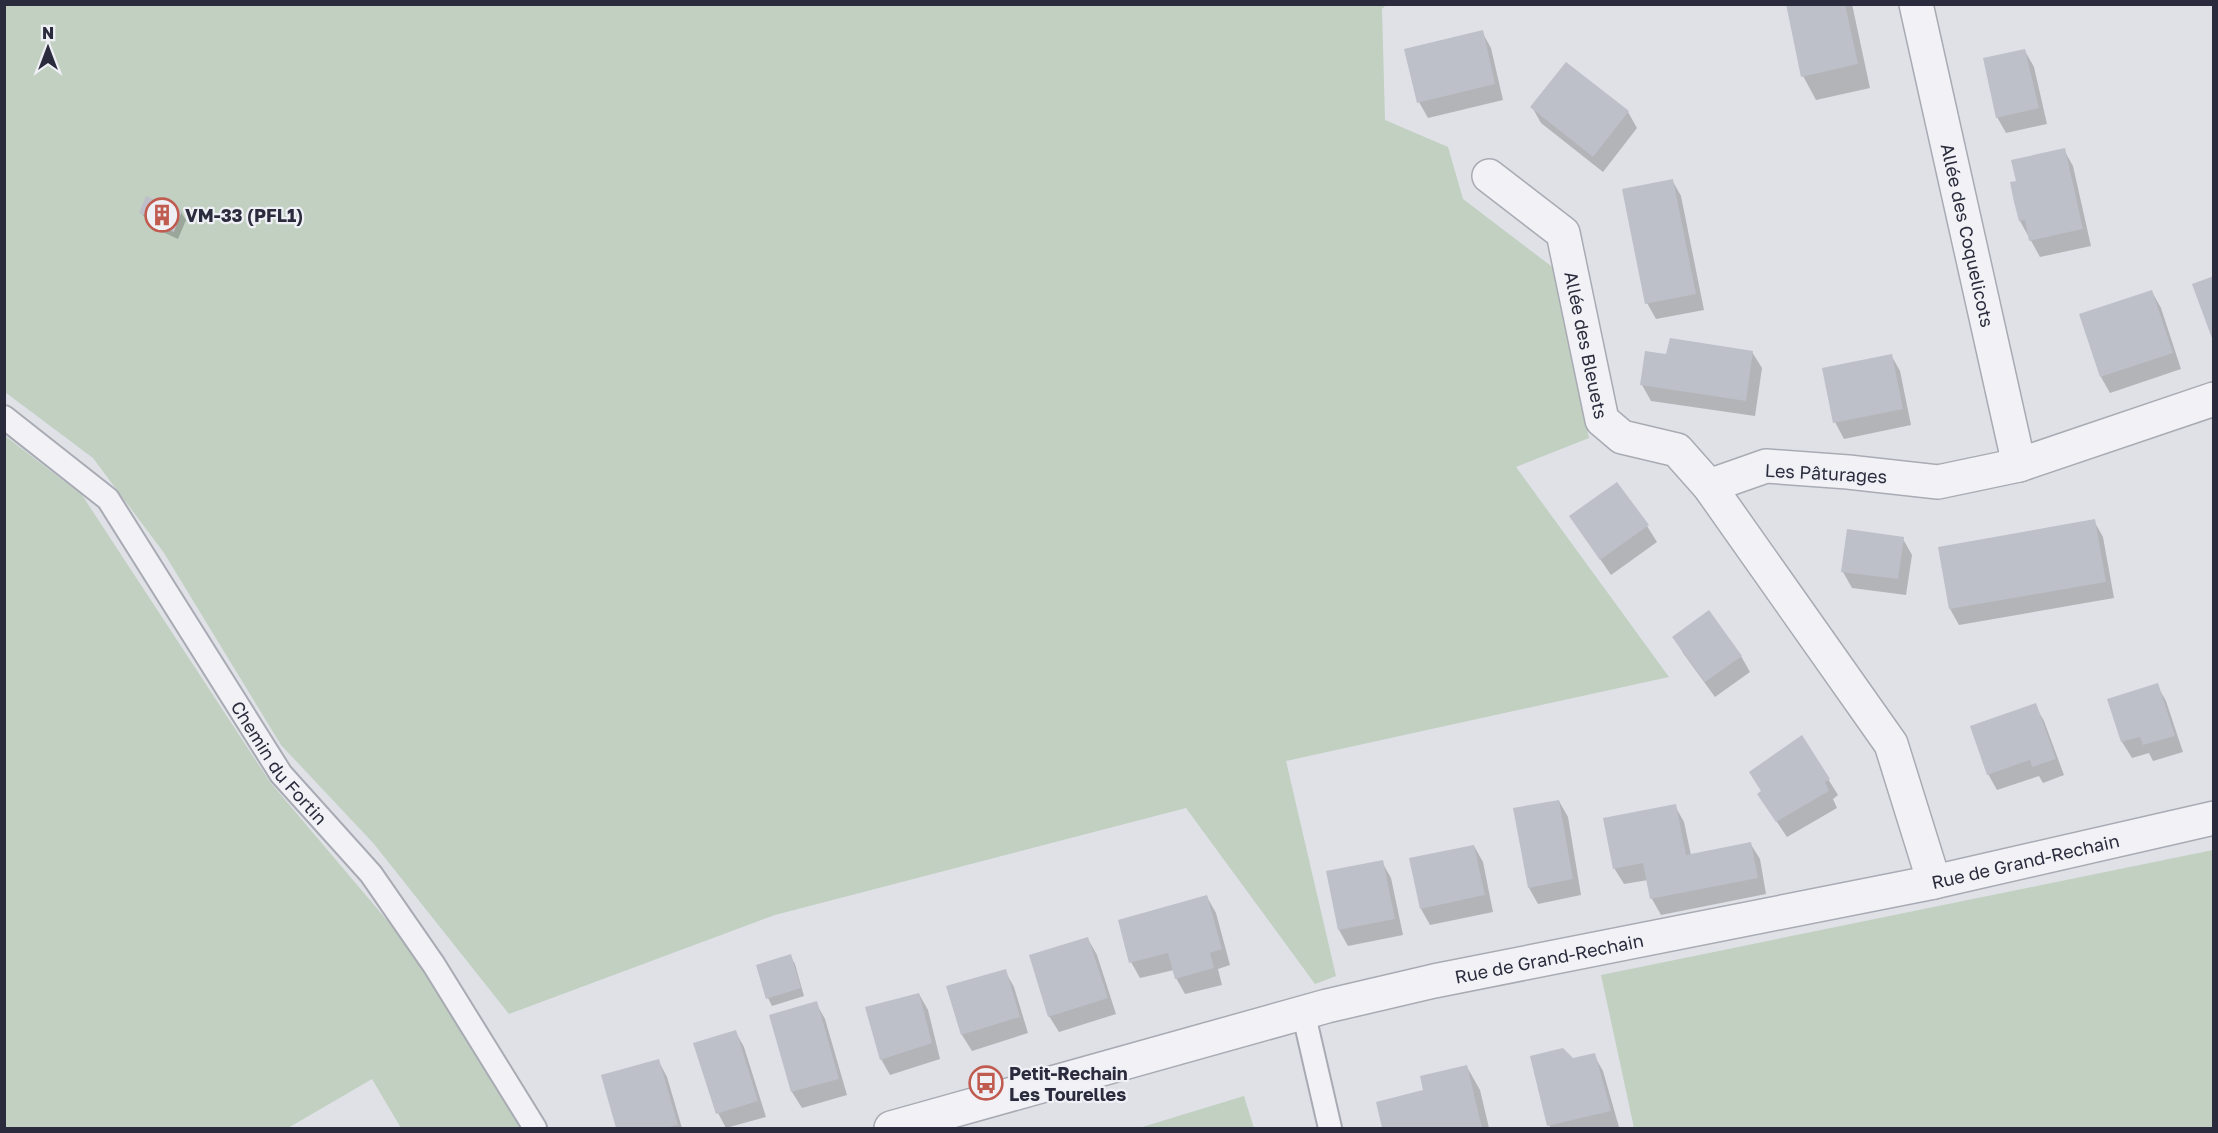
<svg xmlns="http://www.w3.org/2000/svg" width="2218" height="1133" font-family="'Golos Text',sans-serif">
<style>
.green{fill:#c1d0c1}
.shadow{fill:#0003}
.building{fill:#bdbfc9}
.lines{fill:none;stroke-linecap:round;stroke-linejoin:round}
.service-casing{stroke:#a9abb4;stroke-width:26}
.minor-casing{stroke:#a9abb4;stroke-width:36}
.tertiary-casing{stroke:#a9abb4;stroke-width:36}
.service{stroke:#f2f2f6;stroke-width:22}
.minor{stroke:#f2f2f6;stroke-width:33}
.tertiary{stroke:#f2f2f6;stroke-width:33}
.labels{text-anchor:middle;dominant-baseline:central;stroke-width:4.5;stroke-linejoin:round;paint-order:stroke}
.poi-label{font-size:18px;font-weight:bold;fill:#2a2c3d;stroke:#eff0f5;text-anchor:start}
.street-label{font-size:18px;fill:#2a2c3d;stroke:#eff0f5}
</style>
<rect width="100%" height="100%" fill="#dfe1e7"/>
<path class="green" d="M4 5H1386L1382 9 1385 120 1448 147 1463 199 1555 269 1589 438 1516 467 1669 677 1286 761 1336 976 1315 984 1186 808 775 915 509 1014 374 844 281 745 164 553 93 458 5 392Z
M4 435 82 495 270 782 441 984 522 1128H401L372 1079 288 1128H5Z
M2213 850V1128H1634L1601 975Z
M1244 1096 1254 1128H1139Z"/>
<path class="shadow" d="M1787 4H1852L1870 88 1816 100 1803 76Z
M1482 32 1491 48 1503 100 1428 118 1419 102Z
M2025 51 2034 67 2047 124 2006 133 1997 117Z
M1532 107 1628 112 1637 128 1603 172 1541 123Z
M2064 150 2073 166 2091 246 2040 257 2020 221 2012 184 2018 182Z
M1672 180 1681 196 1704 310 1656 319 1647 303Z
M181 212 186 220 178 239 154 228 141 213Z
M2152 292 2161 308 2181 369 2110 393 2101 377Z
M1752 352 1762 368 1755 416 1651 401 1642 385 1668 355Z
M1891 355 1900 371 1911 425 1844 439 1835 422Z
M1571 517 1647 526 1657 542 1611 575Z
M2094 521 2103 537 2114 598 1959 625 1950 609Z
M1903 539 1912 555 1906 595 1852 588 1843 572Z
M1674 637 1741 656 1750 672 1715 697 1683 653Z
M2157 685 2166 701 2183 752 2153 761 2149 753 2132 758 2122 742Z
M2035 705 2044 721 2064 775 2043 783 2039 776 1997 790 1988 774Z
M1828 779 1838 795 1833 799 1837 808 1787 837 1769 810Z
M1559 801 1568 817 1581 895 1538 904 1529 888Z
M1675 806 1684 822 1691 855 1750 843 1760 859 1766 894 1661 915 1652 899 1648 880 1624 884 1614 868Z
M1474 846 1483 862 1493 912 1430 925 1421 909Z
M1382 862 1391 878 1403 935 1348 946 1339 930Z
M1207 897 1216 913 1230 965 1218 969 1222 985 1185 994 1176 978 1174 970 1140 978 1131 962Z
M1088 939 1097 955 1116 1014 1059 1032 1049 1016Z
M790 956 795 964 804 996 772 1006 768 998Z
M1005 971 1014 987 1028 1033 972 1051 962 1035 948 987Z
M919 994 928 1010 940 1059 890 1075 881 1059Z
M816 1003 825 1019 847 1095 802 1108 792 1092Z
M735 1031 744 1047 766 1117 726 1128 718 1113Z
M1594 1055 1603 1071 1619 1127 1551 1128 1549 1125 1572 1060Z
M658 1060 667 1077 682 1128H617L602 1076Z
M1467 1067 1480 1090 1489 1128H1384L1377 1103 1425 1091Z"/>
<path class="building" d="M1786 4H1845L1858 64 1801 77Z
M1483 30 1495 84 1417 103 1404 49Z
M2025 49 2039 108 1996 118 1983 58Z
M1566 62 1629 111 1593 157 1530 107Z
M2065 148 2083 229 2029 241 2025 220 2019 221 2014 202 2010 182 2016 181 2011 160Z
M1673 179 1696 294 1645 304 1622 189Z
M146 196 182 211 174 232 148 221 149 217 139 213Z
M2214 276V341H2213L2192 284Z
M2152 290 2173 353 2100 377 2079 314Z
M1670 338 1753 351 1746 401 1640 385 1645 351 1666 354Z
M1892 354 1903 409 1833 423 1822 368Z
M1617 482 1649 525 1600 560 1569 516Z
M2095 519 2106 582 1949 609 1938 547Z
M1847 529 1904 537 1898 579 1841 572Z
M1709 610 1742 656 1705 682 1672 637Z
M2158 683 2175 736 2143 745 2140 737 2121 742 2107 699Z
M2036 703 2056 759 2032 767 2030 760 1987 775 1970 726Z
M1802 735 1830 779 1825 782 1829 791 1776 822 1757 794 1761 791 1749 772Z
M1559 800 1573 879 1528 888 1513 808Z
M1676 804 1686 855 1751 842 1758 878 1650 899 1643 863 1613 869 1603 818Z
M1474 845 1485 895 1420 909 1409 858Z
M1383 860 1395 919 1338 930 1326 871Z
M1207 895 1222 949 1210 953 1214 968 1175 979 1168 953 1129 963 1118 920Z
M1088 937 1108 998 1048 1017 1029 955Z
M791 954 801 988 766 999 756 965Z
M1006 969 1020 1017 961 1035 946 986Z
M919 993 932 1043 880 1060 865 1007Z
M817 1001 839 1079 791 1092 769 1015Z
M736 1030 758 1101 716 1114 693 1043Z
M1563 1048 1573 1058 1595 1053 1611 1111 1547 1126 1530 1056Z
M659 1059 678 1125 665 1128H616L601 1075Z
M1467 1065 1482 1128H1382L1376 1102 1423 1090 1420 1076Z"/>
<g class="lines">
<defs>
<g id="service">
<path id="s1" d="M4 417 108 499 281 774 371 874 434 965 535 1128"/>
<path d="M1303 1011 1330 1128"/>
</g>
<g id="minor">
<path id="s2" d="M1916 4 2019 465"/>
<path id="s3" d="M1489 176 1563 233 1602 420 1622 437 1677 450 1709 486 1891 744 1934 882"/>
<path d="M1709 486 1766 466 1848 472 1938 482 2019 465 2214 399"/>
</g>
<g id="tertiary">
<path id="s4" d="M891 1128 1327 1006 1434 981 1934 882 2214 818"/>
</g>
</defs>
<use href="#service" class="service-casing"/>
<use href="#minor" class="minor-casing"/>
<use href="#tertiary" class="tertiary-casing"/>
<use href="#service" class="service"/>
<use href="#minor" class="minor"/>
<use href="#tertiary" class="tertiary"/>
</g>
<defs>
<symbol id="building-ring" viewBox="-11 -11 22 22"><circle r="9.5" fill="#eff0f5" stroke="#c05b50" stroke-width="1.5"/><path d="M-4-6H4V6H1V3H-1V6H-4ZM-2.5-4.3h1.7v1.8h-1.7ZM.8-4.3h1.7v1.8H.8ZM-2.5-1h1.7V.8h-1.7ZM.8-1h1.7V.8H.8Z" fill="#c05b50"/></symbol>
<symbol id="bus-ring" viewBox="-11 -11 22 22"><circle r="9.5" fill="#eff0f5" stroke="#c05b50" stroke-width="1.5"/><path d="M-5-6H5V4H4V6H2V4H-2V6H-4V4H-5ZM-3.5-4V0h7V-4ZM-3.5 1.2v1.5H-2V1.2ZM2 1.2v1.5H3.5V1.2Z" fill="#c05b50"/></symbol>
</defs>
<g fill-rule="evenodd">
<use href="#building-ring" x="143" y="196" width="38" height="38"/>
<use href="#bus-ring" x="967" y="1064" width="38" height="38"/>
</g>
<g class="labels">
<g class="poi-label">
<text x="185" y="215">VM-33 (PFL1)</text>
<text x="1009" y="1073">Petit-Rechain<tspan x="1009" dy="21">Les Tourelles</tspan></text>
</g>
<g class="street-label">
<text stroke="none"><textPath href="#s2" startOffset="237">Allée des Coquelicots</textPath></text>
<text stroke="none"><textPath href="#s3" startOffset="208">Allée des Bleuets</textPath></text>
<text transform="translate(1826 473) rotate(3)">Les Pâturages</text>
<text stroke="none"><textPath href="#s1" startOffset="447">Chemin du Fortin</textPath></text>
<text stroke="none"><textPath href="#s4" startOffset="1166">Rue de Grand-Rechain</textPath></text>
<text stroke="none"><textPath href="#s4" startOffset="680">Rue de Grand-Rechain</textPath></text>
</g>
</g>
<rect width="2218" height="1133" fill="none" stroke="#2a2c3d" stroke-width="12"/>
<g transform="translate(48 48)" stroke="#eff0f5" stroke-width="4.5" paint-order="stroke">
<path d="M0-4.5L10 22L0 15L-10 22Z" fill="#2a2c3d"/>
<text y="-9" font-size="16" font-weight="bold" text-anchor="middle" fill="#2a2c3d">N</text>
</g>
</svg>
